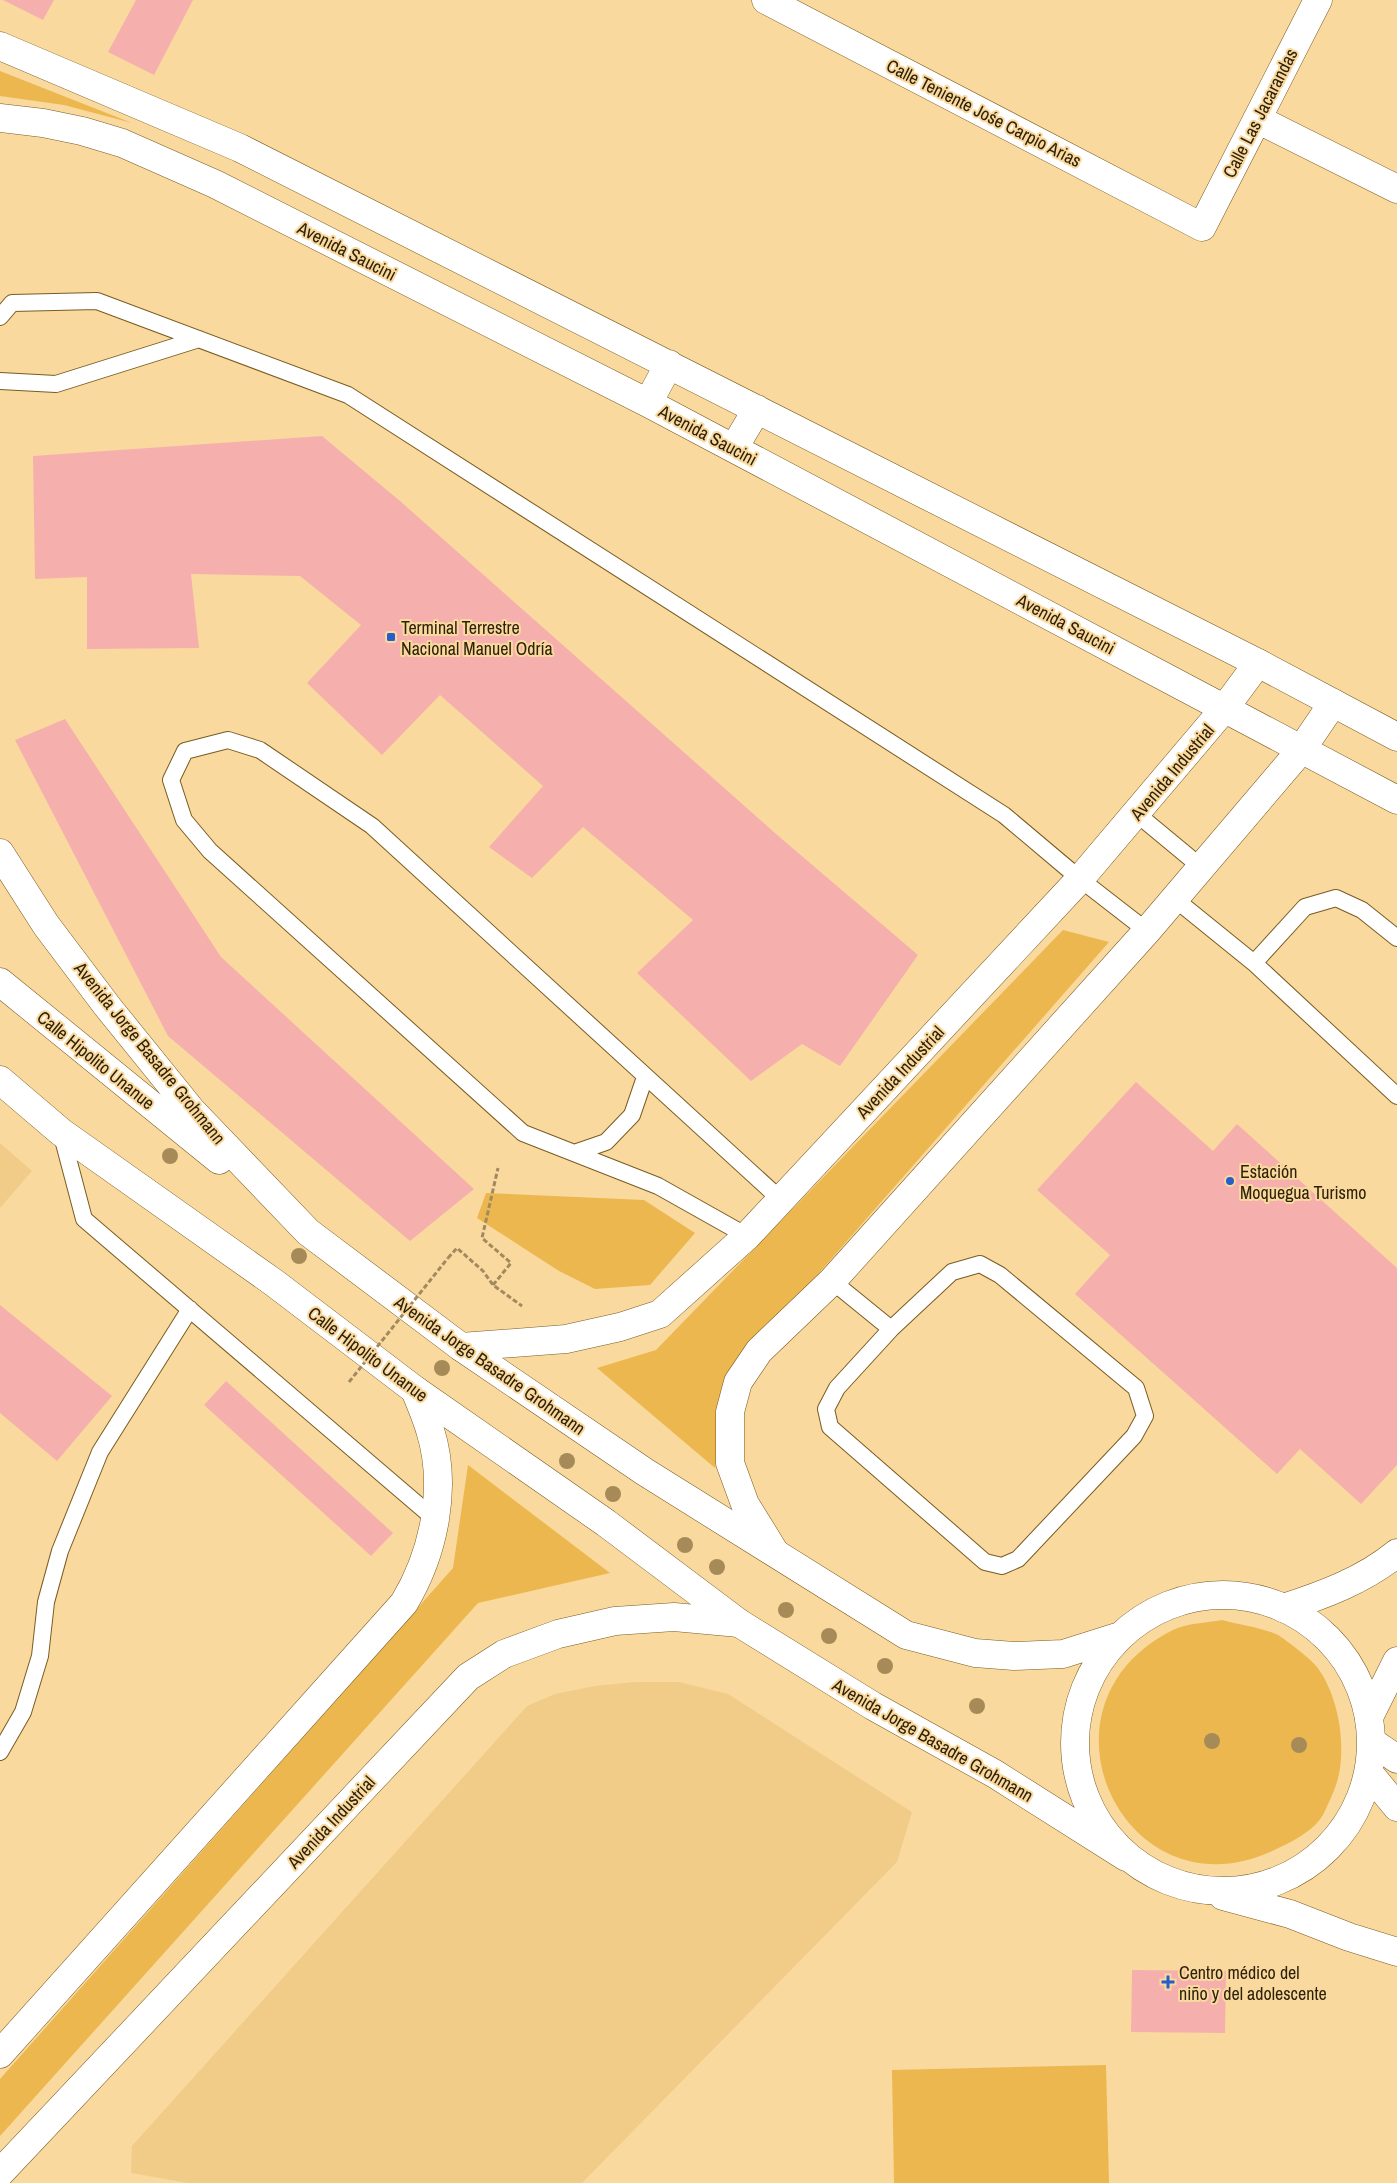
<svg xmlns="http://www.w3.org/2000/svg" width="1397" height="2183" font-family="'Archivo Narrow',sans-serif">
<style>
.built{fill:#f1cc89}
.green{fill:#ecb74f}
.building{fill:#f5b0ad}
.lines{fill:none;stroke-linecap:round;stroke-linejoin:round}
.service-casing{stroke:#795c21;stroke-width:18}
.minor-casing{stroke:#795c21;stroke-width:29}
.secondary-casing{stroke:#795c21;stroke-width:29}
.trunk-casing{stroke:#795c21;stroke-width:29}
.path{stroke:#a28a5e;stroke-width:3;stroke-dasharray:5 2.5;stroke-linecap:butt}
.service{stroke:#fff;stroke-width:16}
.minor{stroke:#fff;stroke-width:28}
.secondary{stroke:#fff;stroke-width:28}
.trunk{stroke:#fff;stroke-width:28}
.path-bridge{stroke:#a28a5e;stroke-width:3;stroke-dasharray:5 2.5;stroke-linecap:butt}
.tree{fill:#a68b59}
.poi-dot{fill:#255dca;stroke:#fad99e;stroke-width:2}
.labels{text-anchor:middle;dominant-baseline:central;stroke-width:4;stroke-linejoin:round;paint-order:stroke}
.street-label{font-size:18px;fill:#2e2109;stroke:#fad99e}
.poi-label{font-size:18px;fill:#2e2109;stroke:#fad99e;text-anchor:start}
</style>
<rect width="100%" height="100%" fill="#fad99e"/>
<path class="built" d="M0 1143 32 1171 0 1208Z
M635 1682H679L728 1694 912 1812 897 1862 582 2183H188L131 2173 132 2146 527 1706 555 1694 595 1686Z"/>
<path class="green" d="M0 71 132 123 64 105 0 96Z
M1063 930 1109 942 727 1378 715 1468 597 1368 656 1350Z
M486 1193 644 1200 695 1233 650 1285 595 1289 559 1271 477 1218Z
M468 1465 610 1573 478 1603 0 2136V2079L453 1568Z
M1222 1620C1239 1625 1261 1627 1278 1635 1286 1640 1311 1659 1317 1667 1339 1696 1348 1750 1336 1785 1333 1794 1328 1804 1324 1813 1315 1831 1290 1843 1272 1851 1125 1919 1022 1705 1173 1630 1187 1623 1207 1623 1222 1620Z
M1106 2065 1109 2183H894L892 2070Z"/>
<path class="building" d="M3 0H54L43 20Z
M136 0H193L154 75 108 52Z
M322 436 400 501 783 840 918 955 840 1066 802 1044 751 1081 637 973 693 920 583 827 532 878 489 847 543 786 440 695 382 755 307 683 361 625 300 576 191 574 199 648 87 649V577L35 579 33 456Z
M65 719 221 957 474 1189 410 1241 168 1036 15 740Z
M1136 1082 1213 1151 1237 1124 1397 1268V1465L1361 1504 1300 1449 1277 1474 1075 1294 1110 1255 1037 1190Z
M0 1305 112 1396 57 1461 0 1413Z
M226 1381 393 1533 371 1556 204 1405Z
M1132 1970 1226 1971 1225 2033 1131 2032Z"/>
<g class="lines">
<defs>
<path id="service" d="M0 317 12 303 97 301 348 395 1004 815 1080 879 1147 931
M0 381 56 384 199 339
M1137 814 1201 867
M1175 899 1254 963 1397 1096
M1254 963 1305 907 1336 898 1362 910 1397 938
M61 1132 84 1219 436 1520
M574 1153 606 1142 632 1115 645 1077
M747 1236 658 1186 523 1133 210 851 184 820 171 780 185 751 228 740 260 750 372 826 780 1199
M980 1264 1000 1275 1136 1388 1145 1416 1134 1436 1018 1559 1002 1566 985 1562 830 1427 826 1409 837 1388 891 1329 952 1272Z
M832 1281 891 1329
M0 1752 23 1712 40 1656 46 1602 60 1551 100 1452 190 1309"/>
<path id="minor" d="M766 0 1202 227 1318 0
M1257 119 1397 189
M461 1347 566 1339 620 1327 660 1314 747 1236 1080 879 1224 709 1258 663
M774 1551 745 1504 730 1463V1412L738 1382 759 1351 832 1281 1147 931 1301 750 1333 703
M1372 1742 1397 1759"/>
<path id="secondary" d="M0 46 240 148 1258 663 1397 737
M0 118 43 123 82 131 122 143 215 184 648 403 1397 800
M648 403 669 364
M734 448 757 409
M1283 1608C1324 1595 1364 1580 1397 1553
M1369 1717 1397 1661
M0 2054 404 1603C434 1553 448 1487 430 1430 426 1416 420 1403 415 1390
M0 2173 468 1677 504 1654 558 1634 615 1621 674 1617 739 1623"/>
<path id="trunk" d="M0 853 46 925 107 1006 192 1111 308 1232 461 1347 645 1472 906 1635 975 1653 1014 1656 1063 1654 1120 1636
M0 982 219 1160
M0 1080 61 1132 273 1282 415 1390 606 1523 739 1623 873 1706 995 1774 1126 1857
M1075 1743a148 148 0 1 1 296 0a148 148 0 1 1-296 0Z
M1369 1773 1397 1807
M1223 1896 1290 1914 1349 1937 1397 1952"/>
</defs>
<use href="#service" class="service-casing"/>
<use href="#minor" class="minor-casing"/>
<use href="#secondary" class="secondary-casing"/>
<use href="#trunk" class="trunk-casing"/>
<path class="path" d="M448 1258 457 1248 483 1271 493 1285 522 1306
M493 1285 511 1263 482 1238 498 1168"/>
<use href="#service" class="service"/>
<use href="#minor" class="minor"/>
<use href="#secondary" class="secondary"/>
<use href="#trunk" class="trunk"/>
<path class="path-bridge" d="M349 1382 448 1258"/>
</g>
<g class="tree">
<circle cx="170" cy="1156" r="8"/>
<circle cx="299" cy="1256" r="8"/>
<circle cx="442" cy="1368" r="8"/>
<circle cx="567" cy="1461" r="8"/>
<circle cx="613" cy="1494" r="8"/>
<circle cx="685" cy="1545" r="8"/>
<circle cx="717" cy="1567" r="8"/>
<circle cx="786" cy="1610" r="8"/>
<circle cx="829" cy="1636" r="8"/>
<circle cx="885" cy="1666" r="8"/>
<circle cx="977" cy="1706" r="8"/>
<circle cx="1212" cy="1741" r="8"/>
<circle cx="1299" cy="1745" r="8"/>
</g>
<g class="poi-dot">
<rect x="386" y="632" width="10" height="10" rx="2.5"/>
<circle cx="1230" cy="1181" r="5"/>
<path d="M1165.5 1974.5h5v5h5v5h-5v5h-5v-5h-5v-5h5z"/>
</g>
<g class="labels">
<g class="street-label">
<text transform="translate(984 113) rotate(27)">Calle Teniente Jośe Carpio Arias</text>
<text transform="translate(1260 113) rotate(-63)">Calle Las Jacarandas</text>
<text transform="translate(347 251) rotate(27)">Avenida Saucini</text>
<text transform="translate(708 435) rotate(28)">Avenida Saucini</text>
<text transform="translate(1066 624) rotate(28)">Avenida Saucini</text>
<text transform="translate(1172 772) rotate(-50)">Avenida Industrial</text>
<text transform="translate(150 1053) rotate(51)">Avenida Jorge Basadre Grohmann</text>
<text transform="translate(96 1060) rotate(39)">Calle Hipolito Unanue</text>
<text transform="translate(900 1072) rotate(-47)">Avenida Industrial</text>
<text transform="translate(368 1354) rotate(37)">Calle Hipolito Unanue</text>
<text transform="translate(490 1365) rotate(35)">Avenida Jorge Basadre Grohmann</text>
<text transform="translate(933 1740) rotate(30)">Avenida Jorge Basadre Grohmann</text>
<text transform="translate(331 1822) rotate(-47)">Avenida Industrial</text>
</g>
<g class="poi-label">
<text x="401" y="627">Terminal Terrestre<tspan x="401" dy="21">Nacional Manuel Odría</tspan></text>
<text x="1240" y="1171">Estación<tspan x="1240" dy="21">Moquegua Turismo</tspan></text>
<text x="1179" y="1972">Centro médico del<tspan x="1179" dy="21">niño y del adolescente</tspan></text>
</g>
</g>
</svg>
